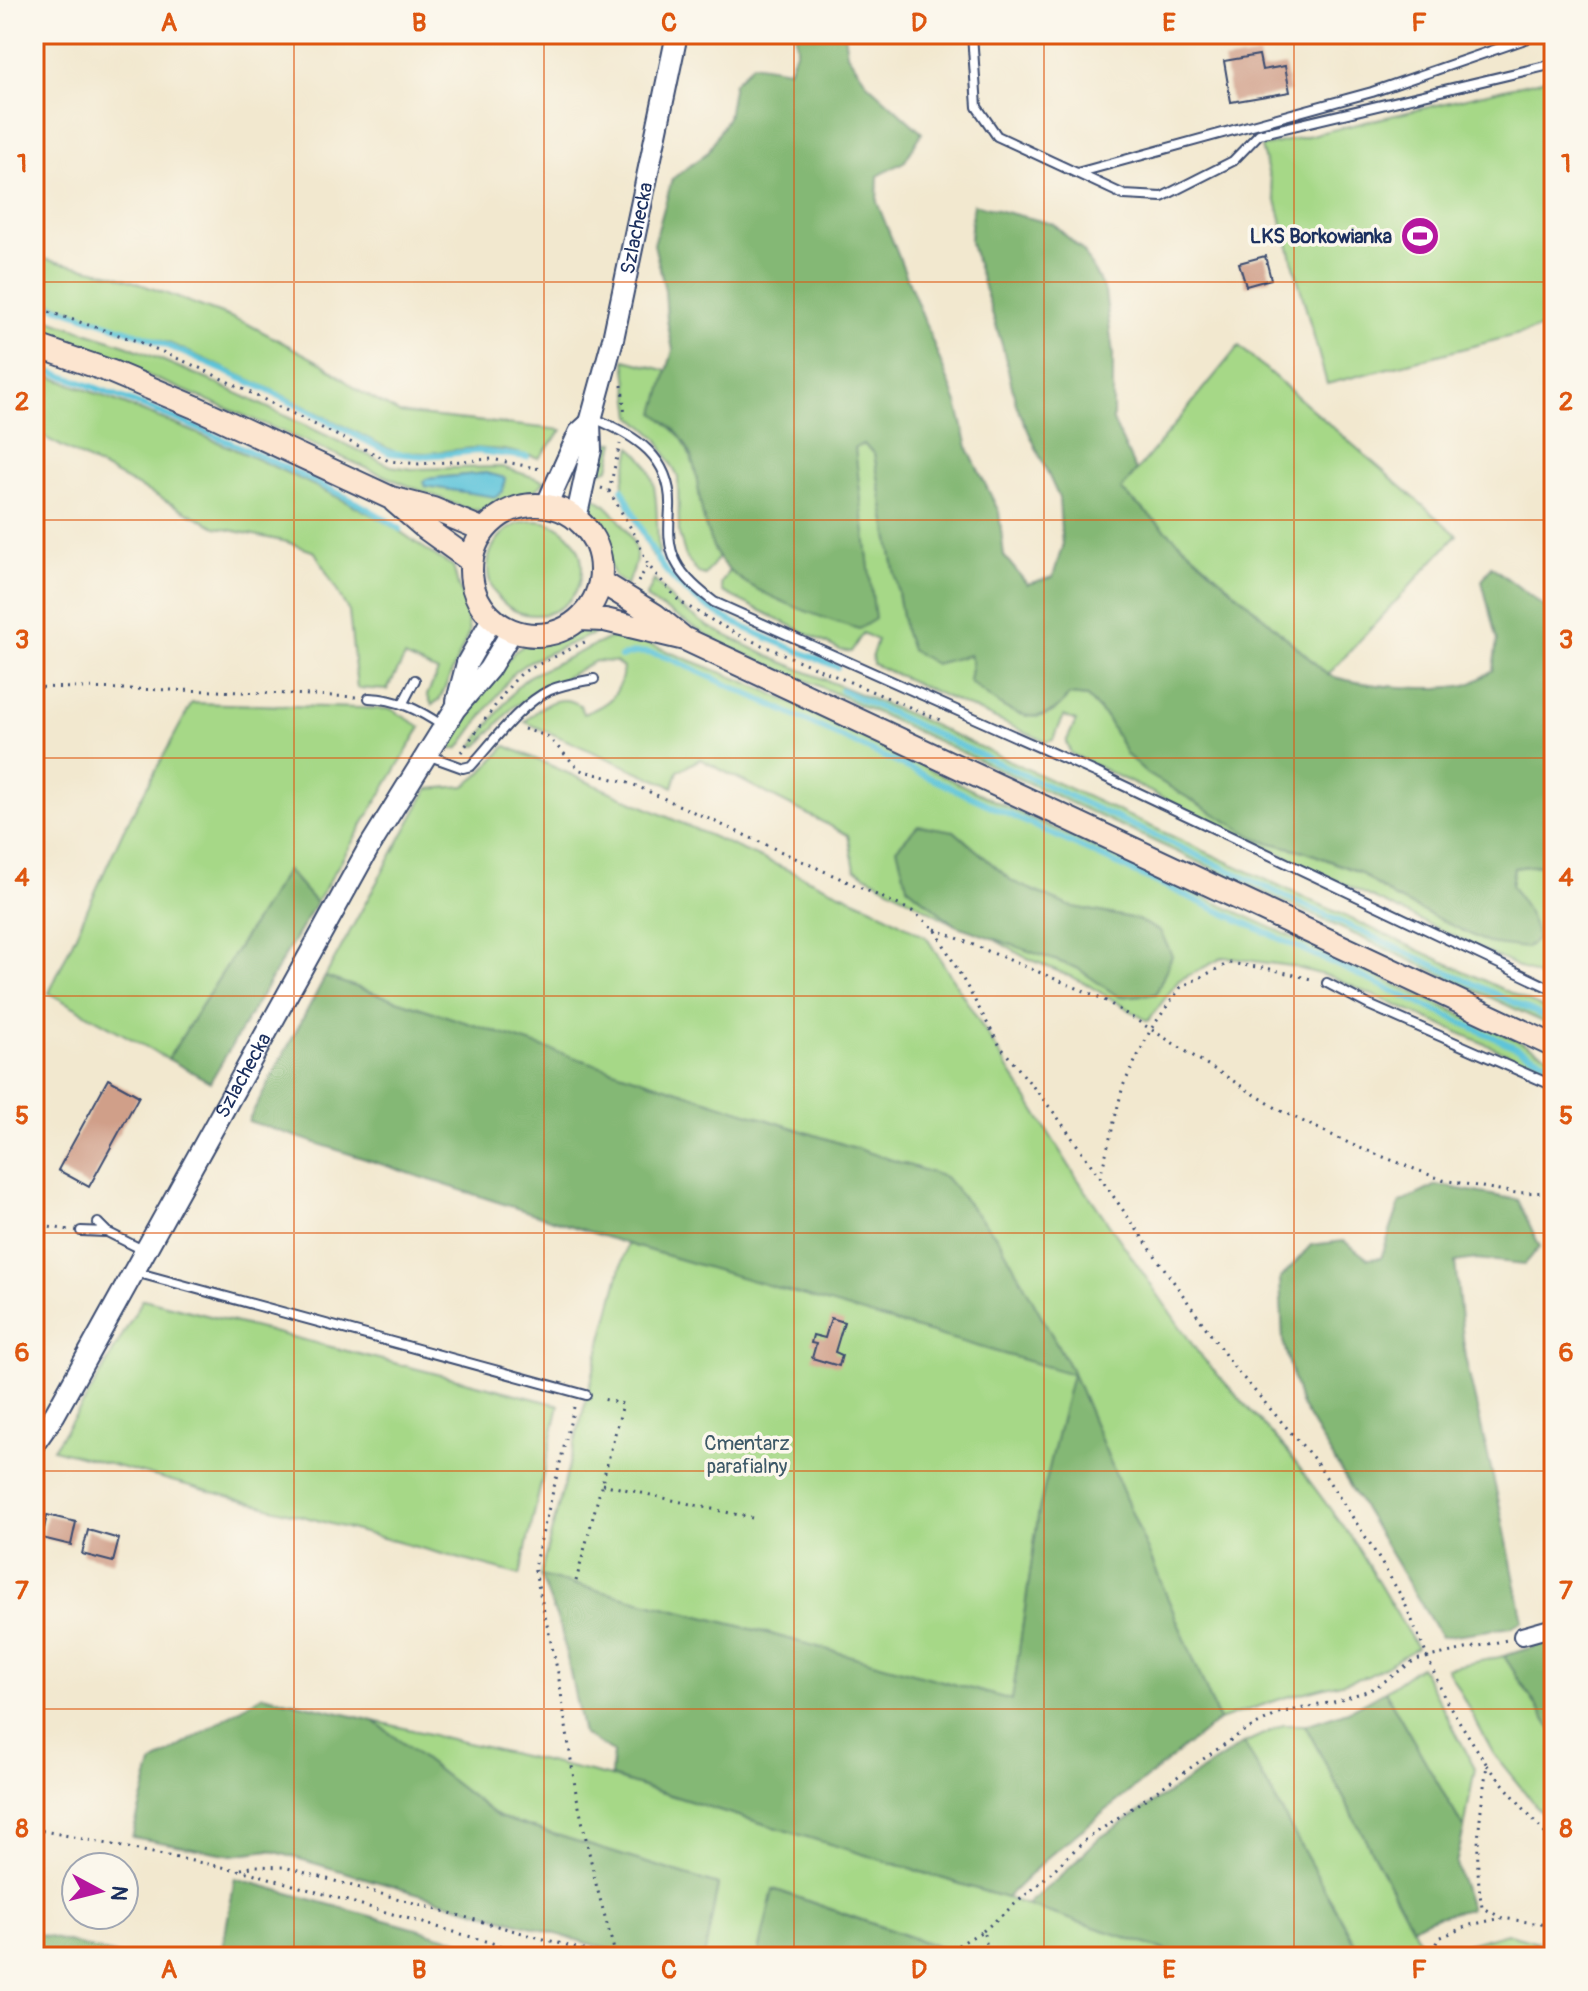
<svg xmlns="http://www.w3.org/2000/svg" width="1588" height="1991" font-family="Pangolin,sans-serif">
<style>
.green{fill:#a6d887;stroke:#608472;stroke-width:2;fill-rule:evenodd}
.forest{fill:#84b874;stroke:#507469;stroke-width:2}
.water{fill:#5dc4da;stroke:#3c7a9c;stroke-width:2}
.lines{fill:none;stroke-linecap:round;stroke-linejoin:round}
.stream{stroke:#5dc4da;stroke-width:6}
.building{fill:#d09f89}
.service-casing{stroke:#3b4b6f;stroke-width:12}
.minor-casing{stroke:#3b4b6f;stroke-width:20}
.tertiary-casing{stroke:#3b4b6f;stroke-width:24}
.secondary-casing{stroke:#3b4b6f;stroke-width:26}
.path{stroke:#3b4b6f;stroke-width:3;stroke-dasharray:2 6;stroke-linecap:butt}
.service{stroke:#fff;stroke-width:8}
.minor{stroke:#fff;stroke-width:16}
.tertiary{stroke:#fff;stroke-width:20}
.secondary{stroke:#fce5d0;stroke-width:22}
.grid{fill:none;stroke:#de5710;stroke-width:2;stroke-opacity:0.55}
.labels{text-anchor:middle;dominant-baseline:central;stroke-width:7;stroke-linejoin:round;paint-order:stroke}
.street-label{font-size:20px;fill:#1b2f5e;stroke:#fbf7ec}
.poi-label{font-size:20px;font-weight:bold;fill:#1b2f5e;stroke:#fbf7ec;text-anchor:end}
.park-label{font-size:20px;fill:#3e5968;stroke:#fbf7ec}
.neatline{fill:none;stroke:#de5710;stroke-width:3}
.grid-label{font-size:26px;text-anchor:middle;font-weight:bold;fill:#de5710}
</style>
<rect width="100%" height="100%" fill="#fbf7ec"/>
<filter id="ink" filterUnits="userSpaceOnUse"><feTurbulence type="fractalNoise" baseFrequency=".0125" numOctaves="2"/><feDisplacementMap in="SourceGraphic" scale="16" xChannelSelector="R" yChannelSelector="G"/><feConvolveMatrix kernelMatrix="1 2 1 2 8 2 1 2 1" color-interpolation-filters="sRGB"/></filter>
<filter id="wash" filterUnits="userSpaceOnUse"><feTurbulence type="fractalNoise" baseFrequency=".006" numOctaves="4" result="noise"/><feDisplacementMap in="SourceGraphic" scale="32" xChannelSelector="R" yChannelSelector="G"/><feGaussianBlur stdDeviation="1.8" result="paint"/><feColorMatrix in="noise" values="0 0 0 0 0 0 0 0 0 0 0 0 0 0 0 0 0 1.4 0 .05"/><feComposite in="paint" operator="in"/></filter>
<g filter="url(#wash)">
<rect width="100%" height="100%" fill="#f2e8cf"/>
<path class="green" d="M1554 77V325L1327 384 1261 147Z
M34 257 113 274 246 323 323 364 359 391 399 413 562 430 539 458 505 450 472 448 428 453 395 452 268 388 171 344 34 297Z
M34 315 128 346 209 380 391 466 412 469 502 467 545 481C535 494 491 512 474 510 463 509 450 502 440 498 407 486 375 472 344 458 241 414 138 370 34 330ZM486 473 505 478 496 497 425 486 426 479Z
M1239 346 1457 535 1328 675 1121 490Z
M625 360 668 371 656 413 683 439 695 468 704 521 861 507 855 448 863 444 874 453 905 633 935 664 969 655 972 662 969 681C990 699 1021 726 1050 713 1058 710 1064 701 1069 695L1087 697 1107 718 1127 755 1148 774 1259 840 1304 851 1359 872 1395 898 1529 913 1511 885 1514 868 1545 864 1554 866V984L1071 754 1066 742 1076 721 1064 716 1053 740 1047 742 873 664 872 655 877 640 863 633 851 652 840 650 723 592 721 584 729 570 719 557 705 575 698 573 686 557 679 534 678 477 657 438 632 416Z
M34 371C151 412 266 459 376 517 403 531 426 552 453 566L458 586 465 601 469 633 440 699 432 705 427 695 438 672 405 657 387 690 357 688 349 612 315 552 287 542 216 527 34 432Z
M611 442H615L609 468 597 473 602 451Z
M631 447C664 472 654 517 659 553L653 557 621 492Z
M589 495C607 501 635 535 636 554 637 565 631 576 626 585L615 577 610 566 607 547 591 518Z
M488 568a47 47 0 1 1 94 0a47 47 0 1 1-94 0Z
M654 580 678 606 709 627 770 657 913 716 1554 1013V1027L819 686 724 645 646 598Z
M594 625 602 630 530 661 514 672 459 748 451 749 452 736 514 652 526 644 560 638Z
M629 636 763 689 1020 813 1511 1037 1554 1058V1074L1331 977 1290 966 1224 957 1179 980 1148 1021 1083 982 1023 956 988 936 1077 968 1120 997 1136 919 1069 906 1013 882 954 831 907 886 955 925 855 869 848 835 700 759 678 771 673 787 525 722C541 706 558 692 580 705L583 714C608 705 621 695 623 668L616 662 595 661 513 707 478 746H473L517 687 529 676 612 637 627 639Z
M192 703 391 709 421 727 316 903 287 870 168 1059 49 993 123 831Z
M506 746 872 907 927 938 1075 1175 1199 1354 1287 1451 1353 1540 1417 1648 1368 1676 1283 1698 1219 1720 1073 1375 1039 1510 1012 1701 763 1632 540 1576 627 1244 1072 1372 945 1177 325 977 428 789 465 786 478 776Z
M143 1299 559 1405 520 1575 53 1449 87 1398Z
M1504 1656 1554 1733V1828L1493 1753 1447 1668Z
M1420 1666 1475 1768 1464 1829 1385 1691Z
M374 1721 611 1777 1006 1898 1186 1957H1106L1080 1950 1067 1957H968L774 1889 758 1957H704L718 1885 498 1817Z
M1283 1725H1305L1428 1957H1362L1244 1743Z
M1506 1933 1538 1942 1519 1957H1444L1452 1949Z"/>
<path class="forest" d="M796 34H844L847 54 868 84 922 133 905 161 878 176 877 202 957 403 969 451 999 512 1004 556 1027 584 1053 577 1062 547 1059 498 1016 404 1003 348 970 241 973 204 1053 224 1084 252 1105 292 1113 354V421L1136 471 1121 490 1328 675C1360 686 1432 692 1466 685 1475 683 1485 675 1493 670L1497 641 1482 581 1491 566 1554 614V866L1545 864 1514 868 1511 885 1529 913 1538 939 1525 948 1488 943 1395 898 1359 872 1304 851 1259 840 1148 774 1127 755 1107 718 1087 697 1069 695C1064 701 1058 710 1050 713 1021 726 990 699 969 681L972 662 969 655 935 664 911 650 905 633 874 453 863 444 855 448 875 619 859 629C824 619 749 593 725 566 713 553 707 533 703 516 697 491 698 460 682 439 676 429 664 421 655 413L673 350 667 320 665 290 654 244 672 179 708 152 728 117 734 83 752 64 789 70 797 49Z
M918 825 954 831 1013 882 1069 906 1136 919 1161 932 1172 956 1156 994 1119 997 1077 968 955 925 907 886 897 848Z
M287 870 316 903 210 1082 168 1059Z
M325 977 945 1177 1000 1241 1073 1373 1219 1720 1049 1856 1006 1898 611 1777 613 1752 583 1734 561 1629 540 1576 763 1632 1012 1700 1039 1510 1072 1374 627 1244 248 1121Z
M1437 1185 1518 1200 1540 1247 1525 1264 1476 1259 1455 1262 1465 1357 1500 1507 1523 1621 1511 1627 1441 1637 1300 1403 1283 1341 1280 1279 1311 1245 1344 1241 1368 1259 1381 1258 1400 1203Z
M1554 1640V1733L1504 1656Z
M1385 1691 1464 1829 1456 1864 1470 1909 1437 1916 1412 1927 1305 1725 1351 1710Z
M263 1695 374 1721 498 1817 718 1885 704 1957H635L269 1850 232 1855 132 1837 152 1764Z
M1244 1743 1362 1957H1186L1026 1905 1059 1878 1098 1839Z
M235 1878 516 1957H221Z
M773 1889 935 1946 918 1957H758Z
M34 1933 124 1957H47L34 1948Z"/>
<path class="water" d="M486 473 505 478 503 491 496 497 425 486 423 482 426 479Z"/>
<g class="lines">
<path class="stream" d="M34 300 142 335 184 353 263 388 390 453 423 456 478 451 527 457
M34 366C115 393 194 425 271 461 315 482 360 502 400 529
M622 489C635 514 646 543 662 566 701 619 778 641 837 667
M621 657C650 644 677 662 704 674L1554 1065
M841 690 1554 1021"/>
</g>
<g id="blocks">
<path class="building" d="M1461 34H1491V35L1464 43Z
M1259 55 1262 70 1285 66 1290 92 1231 102 1224 61Z
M1265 256 1271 279 1246 286 1239 263Z
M108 1079 139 1096 89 1187 58 1170Z
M831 1318 844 1322 835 1352 842 1355 839 1366 812 1358 816 1344 811 1343 813 1335 825 1338Z
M47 1515 76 1522 71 1545 42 1538Z
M88 1530 119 1539 113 1562 82 1554Z"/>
</g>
</g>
<g filter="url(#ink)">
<use href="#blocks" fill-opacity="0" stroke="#3b4b6f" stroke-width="2"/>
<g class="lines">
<defs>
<path id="service" d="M972 34 977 107 997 136 1124 195 1162 197 1233 161 1259 134 1554 64
M1077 173 1372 92 1540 34
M593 418C635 435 672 457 670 508 669 526 667 545 676 562 684 578 700 591 714 602L1097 773 1554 990
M369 698C398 699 419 710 443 726
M403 703 415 680
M427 755 463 768 471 766C494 741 519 705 550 690 564 684 579 682 594 679
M1327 983 1369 1005 1554 1086
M98 1223 107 1232 145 1251
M81 1231 106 1232
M135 1272 586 1395"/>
<path id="minor" d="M1522 1636 1554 1627"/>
<g id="tertiary">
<path d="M546 506 579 433 590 423"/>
<path id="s1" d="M576 519 591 450 590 423 613 339 677 34"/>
<path d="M457 701 467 663 492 619"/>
<path id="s2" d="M34 1444 55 1414 368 849 455 709 489 669 512 631"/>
</g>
<path id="secondary" d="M34 345 112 372 195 407 391 498 433 509 484 530
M395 502 424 527 471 561
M471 570a65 65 0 1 1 130 0a65 65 0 1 1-130 0Z
M600 581 655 615 681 636
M579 619 605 620 685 639 1554 1046"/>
</defs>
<use href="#service" class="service-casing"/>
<use href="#minor" class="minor-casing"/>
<use href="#tertiary" class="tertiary-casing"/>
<use href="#secondary" class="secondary-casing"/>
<path class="path" d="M34 307 137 341 202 369 389 461 419 464 492 459 540 469
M622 385 625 417
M601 488 609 491 620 444
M609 491 635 535 648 565 680 602 738 635 945 722
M638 582 648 565
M34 687 217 691 357 697
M524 729 547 736 580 770 632 784 912 911 935 929 1000 1046 1056 1115 1233 1366 1314 1459 1369 1542 1403 1599 1445 1699 1487 1765C1480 1816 1473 1855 1482 1907L1502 1918 1554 1926
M461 752 512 683 523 672 587 641
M935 929 1101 998 1281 1111 1355 1146 1443 1180 1516 1193 1554 1192
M1100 1178 1123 1086 1151 1029 1181 987 1229 963 1270 969 1315 980
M34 1225 70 1230
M574 1407 534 1567 558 1673 576 1793 596 1884 616 1957
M602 1484 752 1518
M576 1581 623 1404 599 1398
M1487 1765 1554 1844
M34 1829 252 1873 540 1957
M241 1869 256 1866 284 1867 609 1957
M983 1931 1041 1882 1084 1841 1244 1731 1280 1713 1338 1701 1375 1688 1415 1660 1507 1640
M1434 1951 1439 1938 1470 1925 1502 1918
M937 1957 983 1931 990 1957
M1541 1957 1554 1945"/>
<use href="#service" class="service"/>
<use href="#minor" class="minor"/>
<use href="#tertiary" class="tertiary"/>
<use href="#secondary" class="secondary"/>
</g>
</g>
<path class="grid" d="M294 34V1957M544 34V1957M794 34V1957M1044 34V1957M1294 34V1957M34 282H1554M34 520H1554M34 758H1554M34 996H1554M34 1233H1554M34 1471H1554M34 1709H1554"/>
<defs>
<symbol id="stadium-disc" viewBox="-11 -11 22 22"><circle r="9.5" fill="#b5179e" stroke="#fbf7ec"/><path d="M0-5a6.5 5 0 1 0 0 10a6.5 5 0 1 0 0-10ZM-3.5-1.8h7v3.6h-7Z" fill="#fff"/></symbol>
</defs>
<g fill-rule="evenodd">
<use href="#stadium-disc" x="1398" y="214" width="44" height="44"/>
</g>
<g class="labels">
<g class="street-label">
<text stroke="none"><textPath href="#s1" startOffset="298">Szlachecka</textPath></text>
<text stroke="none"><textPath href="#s2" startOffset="424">Szlachecka</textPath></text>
</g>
<g class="poi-label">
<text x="1392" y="236">LKS Borkowianka</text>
</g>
<g class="park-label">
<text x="747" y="1443">Cmentarz<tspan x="747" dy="23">parafialny</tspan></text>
</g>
</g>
<rect width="1588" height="1991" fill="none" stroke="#fbf7ec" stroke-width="88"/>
<g transform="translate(100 1891) rotate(97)"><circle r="38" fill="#fbf7ec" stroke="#a1a7b3" stroke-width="2"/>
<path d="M0-6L14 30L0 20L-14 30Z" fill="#b5179e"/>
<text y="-12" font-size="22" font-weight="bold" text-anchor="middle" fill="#1b2f5e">N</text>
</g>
<rect x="44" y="44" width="1500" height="1903" class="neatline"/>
<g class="grid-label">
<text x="169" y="31">A</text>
<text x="419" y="31">B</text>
<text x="669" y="31">C</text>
<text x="919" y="31">D</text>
<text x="1169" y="31">E</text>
<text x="1419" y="31">F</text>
<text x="22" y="172">1</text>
<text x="1566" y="172">1</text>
<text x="22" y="410">2</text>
<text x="1566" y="410">2</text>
<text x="22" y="648">3</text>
<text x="1566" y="648">3</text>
<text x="22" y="886">4</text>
<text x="1566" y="886">4</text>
<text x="22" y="1124">5</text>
<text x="1566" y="1124">5</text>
<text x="22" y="1361">6</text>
<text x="1566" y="1361">6</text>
<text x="22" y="1599">7</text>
<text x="1566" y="1599">7</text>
<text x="22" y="1837">8</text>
<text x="1566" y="1837">8</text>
<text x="169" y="1978">A</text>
<text x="419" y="1978">B</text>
<text x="669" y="1978">C</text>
<text x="919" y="1978">D</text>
<text x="1169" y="1978">E</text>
<text x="1419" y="1978">F</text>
</g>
</svg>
